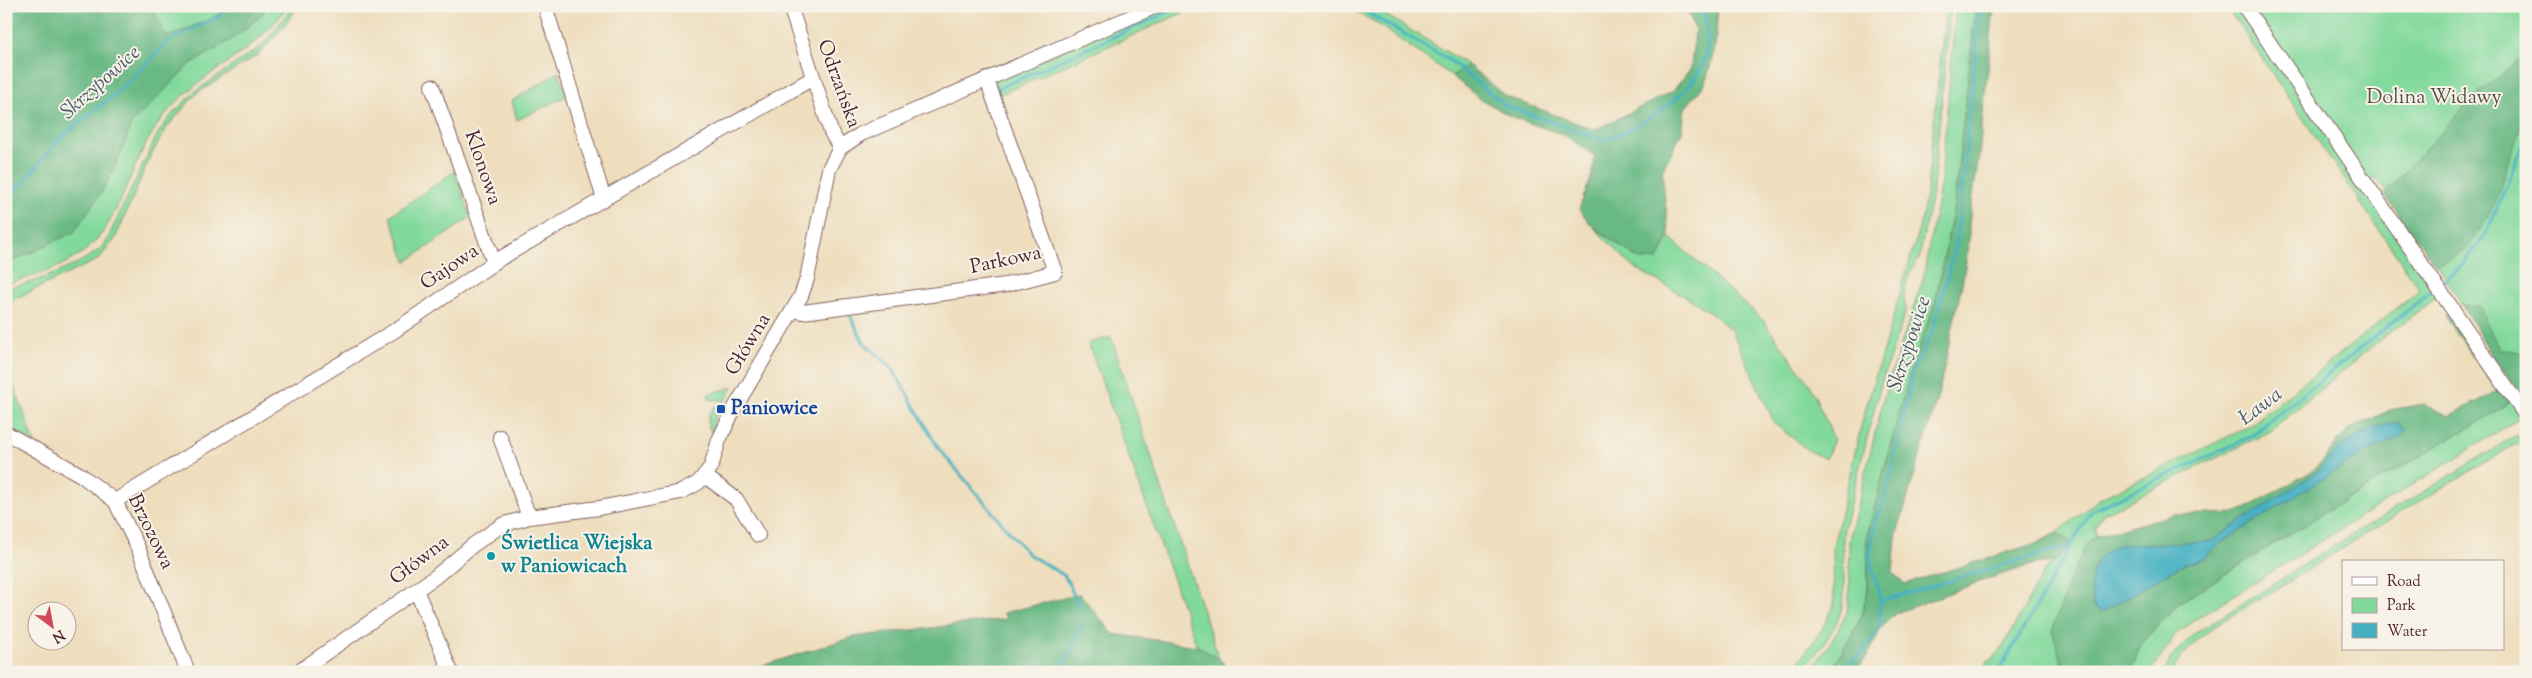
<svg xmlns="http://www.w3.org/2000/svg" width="2532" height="678" font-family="'Sorts Mill Goudy',serif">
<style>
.green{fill:#82d99c;stroke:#667c64}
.forest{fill:#69b984;stroke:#5a6c58}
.water{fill:#44b0c2;stroke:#476876}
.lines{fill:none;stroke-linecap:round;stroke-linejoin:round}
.stream{stroke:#44b0c2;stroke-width:3}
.minor-casing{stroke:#83625e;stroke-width:16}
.minor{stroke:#fff;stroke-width:14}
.transit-dot{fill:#1a4fb4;stroke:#f7f3e8;stroke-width:2}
.culture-dot{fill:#0f9aa8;stroke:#f7f3e8;stroke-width:2}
.labels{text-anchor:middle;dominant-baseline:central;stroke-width:4;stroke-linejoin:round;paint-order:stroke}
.street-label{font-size:20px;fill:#4a1f2b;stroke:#f7f3e8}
.park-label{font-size:20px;fill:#584e47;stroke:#f7f3e8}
.transit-label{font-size:20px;font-weight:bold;fill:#164399;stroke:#f7f3e8;text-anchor:start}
.culture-label{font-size:20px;font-weight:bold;fill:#0d838f;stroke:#f7f3e8;text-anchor:start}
.water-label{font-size:21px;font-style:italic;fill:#485967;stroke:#f7f3e8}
</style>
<rect width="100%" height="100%" fill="#f7f3e8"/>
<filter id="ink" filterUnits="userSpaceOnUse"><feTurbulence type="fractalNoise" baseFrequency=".02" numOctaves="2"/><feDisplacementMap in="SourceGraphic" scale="10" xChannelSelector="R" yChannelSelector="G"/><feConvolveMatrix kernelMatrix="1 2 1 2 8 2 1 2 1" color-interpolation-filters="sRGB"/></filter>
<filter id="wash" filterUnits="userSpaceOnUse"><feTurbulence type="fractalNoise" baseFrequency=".0096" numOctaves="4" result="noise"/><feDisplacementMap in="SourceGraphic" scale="20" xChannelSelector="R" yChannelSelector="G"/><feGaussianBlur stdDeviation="1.12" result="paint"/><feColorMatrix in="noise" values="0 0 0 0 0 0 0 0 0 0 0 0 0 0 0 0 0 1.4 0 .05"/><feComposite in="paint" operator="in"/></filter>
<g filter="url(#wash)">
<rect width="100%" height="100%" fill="#eedebe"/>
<path class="green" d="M6 6H260L186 64 135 120C152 102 170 79 190 64 216 45 249 34 267 6H287C259 52 206 69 171 108 154 126 144 147 134 169 126 188 118 207 108 224 87 261 44 274 6 284V264L36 250 6 263Z
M293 6H298L282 29 259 54 196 94 168 126 151 155 115 239 99 259 6 303V288C39 282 79 266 104 246L158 133 174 112 197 90 263 45Z
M1164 6H1198L997 96 993 84 996 80Z
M1345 6H1371L1468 65 1452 76 1373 21Z
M1946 6H1951L1933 188 1919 259C1908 273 1901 293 1906 310L1881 384 1844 528C1841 551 1845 571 1844 594 1843 624 1819 649 1802 672H1791L1821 631 1834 605 1833 547 1863 418 1921 222 1927 190Z
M1956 6H1976L1954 206 1935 303 1909 375 1867 536 1868 589 1861 618 1831 672H1809L1833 639 1847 612 1850 590 1849 540 1885 393 1923 279 1941 181Z
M2226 6H2238L2438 297 2388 333 2271 431 2103 514 2095 527 2097 536 2087 544 2064 668 2070 672H1977L2001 650 2046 568 2054 562 2069 541 2057 533 2099 499 2248 427 2420 290Z
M2251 6H2526V390L2466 306 2462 305 2437 264 2377 178 2370 182Z
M559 72 566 96 517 120 512 101Z
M455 171 471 217 406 262 390 216Z
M1592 226 1641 260 1658 259 1669 237 1763 320 1810 385 1834 439 1826 459 1809 451 1775 424 1731 329 1700 305 1633 267Z
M1111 337 1219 659 1197 646 1088 343Z
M7 367 35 443 6 426Z
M734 387 725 401 709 399 708 394Z
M2509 398 2522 418 2520 424 2519 419 2202 615 2176 634 2151 672H2130L2142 642 2179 603 2317 517 2505 406Z
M719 406 723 407 716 412 712 433 708 425V416L714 407Z
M2526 435V447L2516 444C2438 490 2359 537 2282 586 2245 609 2194 631 2172 672H2164L2175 653 2194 634 2340 542 2515 436Z"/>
<path class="forest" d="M11 6H151L167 37 213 18 228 6H267L262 14 231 40 189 65 131 124 120 156 104 188 74 232 6 264V15Z
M1686 6H1718L1715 48 1705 84 1685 108 1682 132 1662 171 1669 237 1658 259 1641 260 1592 226 1579 209 1592 175 1595 156 1566 136 1510 116 1479 98 1452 76 1468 65 1505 96 1595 130 1673 91 1691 68 1695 30Z
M1976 6H1994L1979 155 1969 223V243L1963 279 1938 396 1896 537 1893 573 1905 584 2037 543 2057 533 2070 541 2063 553 2054 562 2035 564 1987 579 1896 613 1881 627 1872 648 1856 672H1831L1861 618 1868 589 1867 536 1909 375 1935 303 1954 206Z
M2526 53V111L2492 210 2467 250 2436 265 2384 194 2466 105Z
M2462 305 2479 306 2499 349 2526 353V391L2521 394 2493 357Z
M2448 313 2502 385 2496 389 2445 316Z
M2502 389 2509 398 2505 406 2317 517 2179 603 2142 642 2130 672H2070L2064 668 2052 631 2070 579 2087 544 2097 536 2172 515 2238 513 2314 470 2348 430 2390 410 2424 404 2449 416Z
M1080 594 1113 634 1197 646 1219 659 1234 672H742L853 637 1007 619 1003 613Z"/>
<path class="water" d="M2399 422 2406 430 2398 438 2359 456 2221 543 2205 558 2178 567 2101 613 2093 606C2089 576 2090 557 2119 545L2211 541 2318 471C2338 444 2366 427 2399 422Z"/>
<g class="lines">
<path class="stream" d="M1356 6 1452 62 1506 106 1603 140C1621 135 1636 126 1651 117 1694 89 1721 59 1701 6
M997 89 1182 6
M6 201 64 135 118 92 170 40 216 18 231 6
M2441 283 2462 266 2487 232 2526 137
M849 313 864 343 892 368 939 449 1028 554 1065 576 1080 608
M1881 601 2071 545
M1058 672 1071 650 1082 624
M1840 672 1863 652 1879 628 1881 601 1869 555 1876 518 1886 496 1913 371 1932 333 1956 244 1980 6
M1995 672 2003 664 2091 511 2250 437 2434 289"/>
</g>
</g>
<g filter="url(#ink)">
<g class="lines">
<defs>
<path id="minor" d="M545 6 604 199
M790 6 831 132 840 148
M2244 6 2526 416
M432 86 494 263
M794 310 803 312 1006 285 1055 272 987 80
M6 433 81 475 115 501 138 548 188 672
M500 437 529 517
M705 476 736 499 758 535
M115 501 394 331 501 258 813 78
M416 590 451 672
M298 672 435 577 473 545 502 525 529 517 599 508 681 492 698 483 711 467 719 440 734 409 801 296 807 279 829 169 840 148 861 134 1156 6"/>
</defs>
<use href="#minor" class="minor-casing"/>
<use href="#minor" class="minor"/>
</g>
</g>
<rect class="transit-dot" x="716" y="404" width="10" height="10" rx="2.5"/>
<circle class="culture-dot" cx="491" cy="556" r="5"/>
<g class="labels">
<g class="street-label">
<text transform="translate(838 84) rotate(70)">Odrzańska</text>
<text transform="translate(482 168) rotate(71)">Klonowa</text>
<text transform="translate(1006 261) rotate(-12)">Parkowa</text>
<text transform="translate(450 268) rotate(-34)">Gajowa</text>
<text transform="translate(749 345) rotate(-59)">Główna</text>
<text transform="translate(150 532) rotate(64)">Brzozowa</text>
<text transform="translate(420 561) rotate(-37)">Główna</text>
</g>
<g class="park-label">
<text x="2434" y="98">Dolina Widawy</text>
</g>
<g class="transit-label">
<text x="731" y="409">Paniowice</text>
</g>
<g class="culture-label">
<text x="501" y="544">Świetlica Wiejska<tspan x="501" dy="23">w Paniowicach</tspan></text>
</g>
<g class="water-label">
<text transform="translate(101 83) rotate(-42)">Skrzypowice</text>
<text transform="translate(1910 344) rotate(-72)">Skrzypowice</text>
<text transform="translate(2261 407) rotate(-37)">Ława</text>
</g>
</g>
<rect width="2532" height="678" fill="none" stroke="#f7f3e8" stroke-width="25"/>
<rect x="2342" y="560" width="162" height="90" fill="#f7f3e8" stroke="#b29e9c"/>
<rect x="2352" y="577" width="25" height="8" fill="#ffffff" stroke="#b29e9c"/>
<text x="2387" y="586" font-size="15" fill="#4a1f2b">Road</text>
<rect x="2352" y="598" width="25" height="15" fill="#82d99c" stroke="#b29e9c"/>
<text x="2387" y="610" font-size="15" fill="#4a1f2b">Park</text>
<rect x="2352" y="623" width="25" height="15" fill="#44b0c2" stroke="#b29e9c"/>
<text x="2387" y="636" font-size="15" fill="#4a1f2b">Water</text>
<g transform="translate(52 626) rotate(148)"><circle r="24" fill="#f7f3e8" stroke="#b29e9c"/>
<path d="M0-4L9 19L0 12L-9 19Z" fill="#d1495b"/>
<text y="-8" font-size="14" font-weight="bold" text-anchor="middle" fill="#4a1f2b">N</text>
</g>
</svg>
